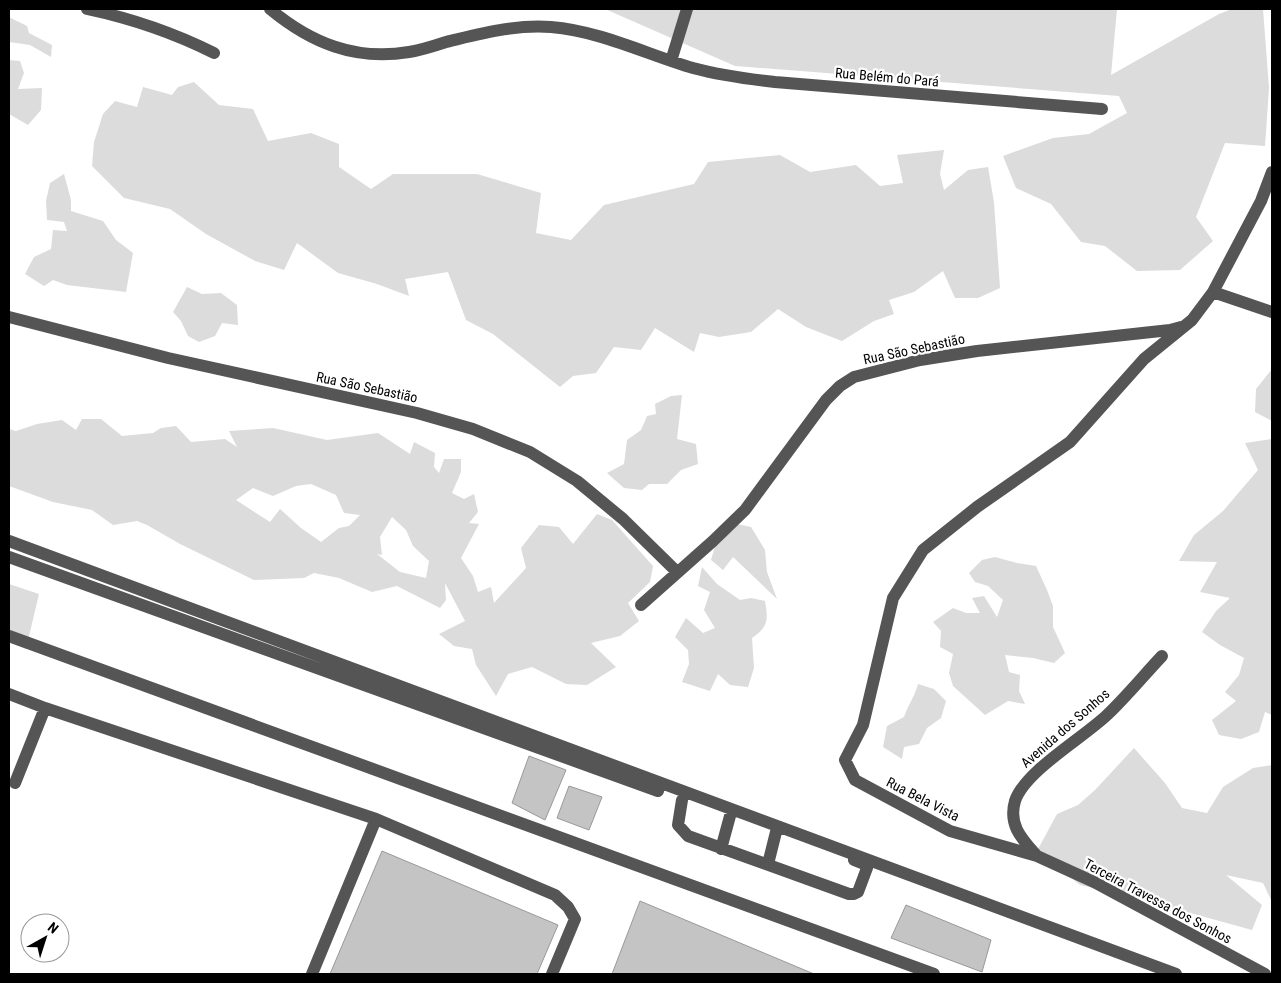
<svg xmlns="http://www.w3.org/2000/svg" width="1281" height="983" font-family="'Roboto Condensed',sans-serif">
<style>
.green{fill:#dcdcdc;fill-rule:evenodd}
.building{fill:#c4c4c4;stroke:#999}
.lines{fill:none;stroke-linecap:round;stroke-linejoin:round}
.minor{stroke:#555;stroke-width:12}
.labels{text-anchor:middle;dominant-baseline:central;stroke-width:4.5;stroke-linejoin:round;paint-order:stroke}
.street-label{font-size:14px;fill:#000;stroke:#fff}
</style>
<rect width="100%" height="100%" fill="#fff"/>
<path class="green" d="M605 9H1117L1111 75 1219 14 1232 9H1263L1269 88 1265 146 1225 143 1196 217 1213 241 1180 270 1137 271 1105 246 1081 242 1051 204 1016 188 1003 156 1053 138 1089 134 1127 113 1119 96 735 66Z
M9 14V17L27 26 29 33 52 45 51 57 30 45 9 42Z
M9 60 20 61 24 73 18 89 42 88 41 110 28 125 9 114Z
M194 82 219 105 253 109 268 141 311 133 339 144V167L371 189 393 174H477L541 193 536 233 571 240 604 205 694 184 708 162 780 155 810 172 856 165 880 186 903 183 897 155 944 150 940 174 944 190 968 170 988 167 994 202 1000 288 978 298H955L943 271 914 292 889 300 894 314 874 321 842 341 806 327 778 309 751 332 719 337 700 333 694 352 655 328 641 350 614 347 596 373 573 376 560 387 493 334 466 320 448 272 405 279 409 296 377 284 338 273 297 243 284 270 255 261 206 234 170 209 124 198 92 166 94 142 103 114 115 101 137 107 143 87 172 95 178 87Z
M64 174 71 200V211L103 221 116 240 133 253 126 292 67 285 53 280 44 286 25 274 34 257 51 249 53 230 67 231 64 222 47 220 46 201 50 183Z
M187 287 202 294 221 293 237 305 238 325 222 323 215 336 199 342 188 336 181 321 173 312Z
M1272 369V421L1255 412 1256 389Z
M682 395 677 439 696 444 698 464 681 470 667 484H649L642 490 624 488 607 473 624 464 627 440 641 430 647 416 656 414 655 404 671 396Z
M82 419H101L122 436 153 433 161 428 176 426 191 442 225 439 237 447 229 431 273 428 327 440 378 433 410 454 414 442 435 453 434 467 439 473 444 459H461V472L452 493 464 499 474 494 478 512 469 523 479 524 461 558 473 576 478 592 491 587 494 603 526 568 521 548 539 525 559 527 573 544 597 514 612 520 653 566 650 582 628 603 639 621 620 636 591 643 616 667 587 685 566 684 532 667 508 674 496 696 476 665 472 649 454 646 439 634 465 621 445 583 446 600 440 608 397 586 372 592 339 578 314 573 304 578 254 580 180 544 147 525 137 521 113 525 92 510 53 502 9 486V429L16 431 37 424 62 420 76 430ZM311 484 336 495 344 513 360 515 349 526 339 528 321 542 301 528 280 509 270 522 236 500 253 488 273 496 296 486ZM392 517 406 530 413 546 429 561 426 578 400 572 377 554 382 555 380 537Z
M1272 439V715L1265 712 1259 732 1241 739 1219 735 1212 720 1236 701 1225 692 1239 675 1244 658 1220 645 1202 632 1216 611 1230 598 1200 592 1217 562 1179 561 1194 535 1223 511 1258 470 1245 443Z
M737 524 751 527 765 550 767 572 777 599 733 557 723 570 711 560 716 543Z
M995 557 1017 563 1036 566 1047 590 1053 606V627L1065 653 1054 663 1033 658 1005 655 1009 672 1020 675 1019 691 1025 704 1008 701 985 715 953 686 949 673 953 654 940 647 941 631 933 622 953 608 966 613H980L972 598 984 596 997 617 1003 600 988 586 975 582 969 573 982 560Z
M702 567 717 584 740 600 751 598 765 601C768 619 769 627 752 638L754 668 748 687 730 685 718 674 710 691 682 682 689 664 688 650 675 637 686 618 703 633 715 628 704 610 710 592 698 586Z
M9 584 39 594 26 649 9 642Z
M918 684 934 689 946 701 941 718 927 728 919 744 904 747 902 759 883 747 887 726 904 717C908 705 915 696 918 684Z
M1134 748 1165 783 1182 808 1207 813 1223 787 1253 768 1272 765V902L1263 883 1226 875 1262 905 1252 930 1125 895 1080 885 1037 851 1057 814 1078 805 1095 790Z"/>
<path class="building" d="M529 756 566 770 545 820 512 803Z
M569 786 602 797 589 830 557 818Z
M382 851 558 925 537 974H330Z
M640 901 814 974H612Z
M906 905 991 940 982 972 891 938Z"/>
<g class="lines">
<path class="minor" d="M87 9C134 19 172 32 214 53
M270 9C311 43 355 61 409 52 422 50 434 46 446 42 480 34 516 24 551 27 600 31 646 54 693 68 719 75 748 79 775 82L1102 109
M671 61 687 9
M1213 292 1272 312
M9 317 168 358 417 413 473 429 530 452 577 481 623 519 677 572
M9 541 1176 974
M9 557 658 791
M641 605 713 541 745 510 826 400 840 386 854 377 920 360 977 351 1170 330 1181 327
M9 636 934 974
M9 694 45 708 376 819 555 895 568 907 575 919 552 974
M15 783 45 708
M682 800 678 825 688 836 849 894H854L858 892 867 868 864 864 854 860
M721 849 730 816
M1036 855C1022 839 1008 825 1015 801 1025 771 1083 738 1107 715 1126 697 1144 675 1162 656
M768 864 776 832
M312 974 376 819
M1265 974 1094 882 1037 856 950 831 855 780 845 760 863 725 893 598 923 550 977 507 1070 442 1144 359 1192 320 1213 292 1261 201 1272 172"/>
</g>
<g class="labels">
<g class="street-label">
<text transform="translate(887 77) rotate(5)">Rua Belém do Pará</text>
<text transform="translate(914 349) rotate(-12)">Rua São Sebastião</text>
<text transform="translate(367 387) rotate(12)">Rua São Sebastião</text>
<text transform="translate(1065 728) rotate(-41)">Avenida dos Sonhos</text>
<text transform="translate(923 799) rotate(27)">Rua Bela Vista</text>
<text transform="translate(1158 901) rotate(28)">Terceira Travessa dos Sonhos</text>
</g>
</g>
<rect width="1281" height="983" fill="none" stroke="#000000" stroke-width="20"/>
<g transform="translate(45 938) rotate(39)"><circle r="24" fill="#ffffff" stroke="#999999"/>
<path d="M0-4L9 19L0 12L-9 19Z" fill="#000000"/>
<text y="-8" font-size="14" font-weight="bold" text-anchor="middle" fill="#000000">N</text>
</g>
</svg>
